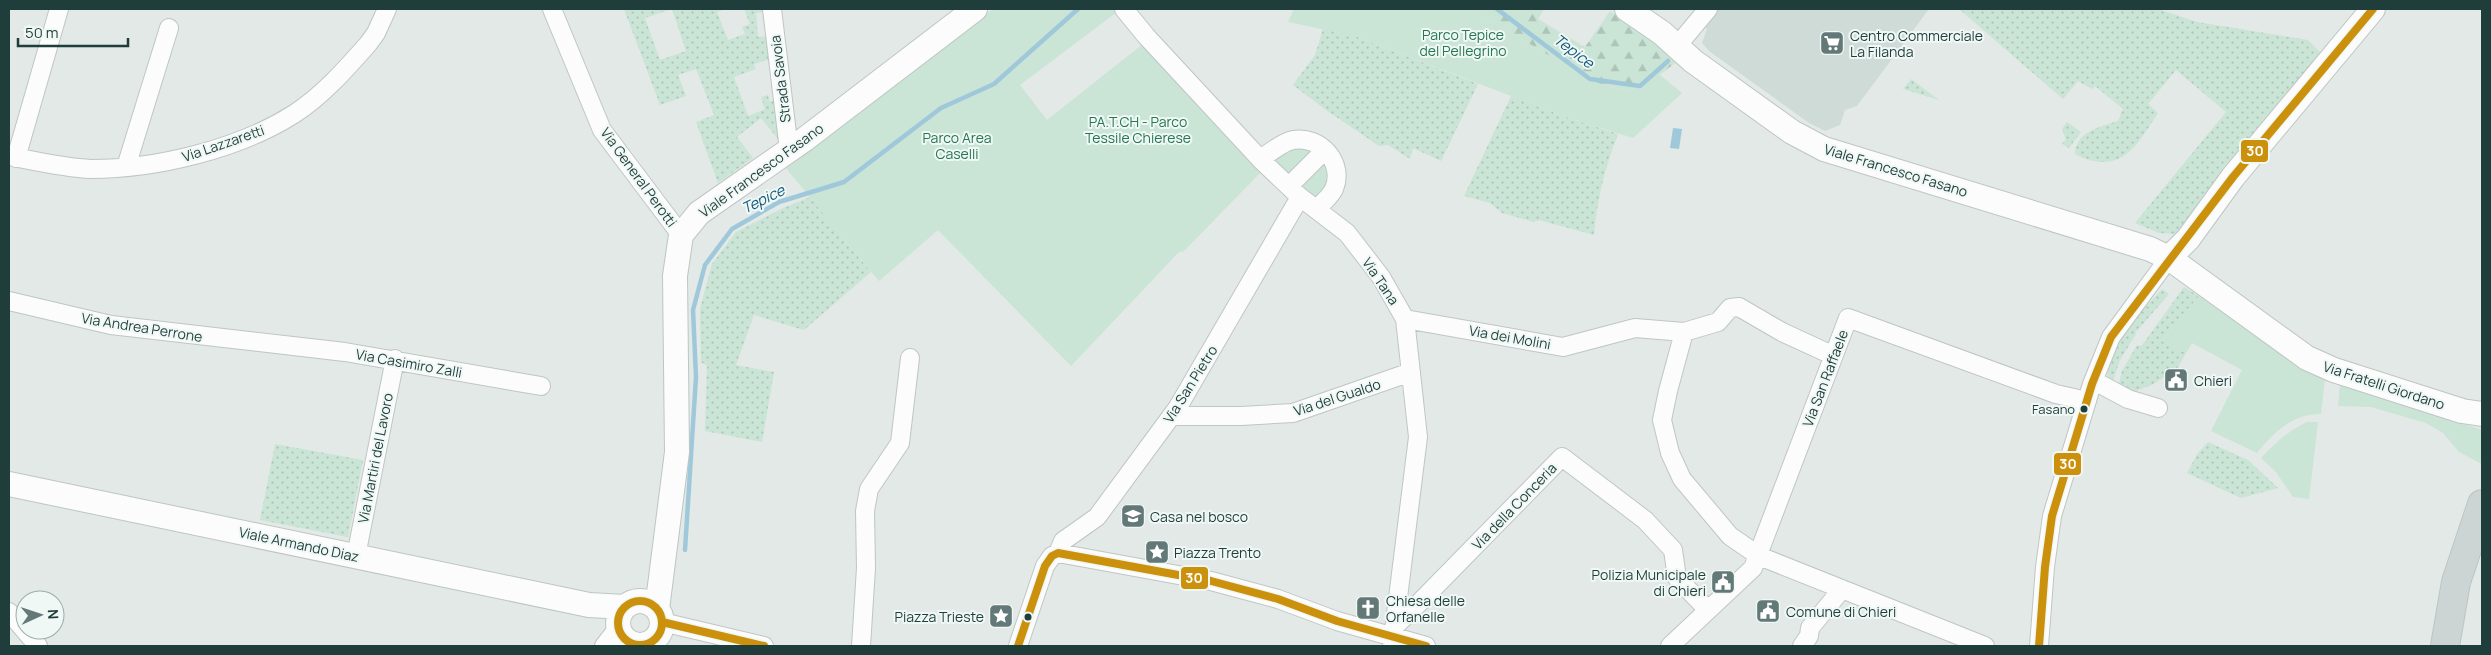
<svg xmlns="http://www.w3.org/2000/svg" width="2491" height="655" font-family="Manrope,sans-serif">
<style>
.built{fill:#cfdbd7}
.grass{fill:url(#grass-dots);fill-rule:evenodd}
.forest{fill:url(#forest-firs)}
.park{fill:#cae4d6}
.water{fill:#9fc9da}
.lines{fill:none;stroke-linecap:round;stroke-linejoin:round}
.stream{stroke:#9fc9da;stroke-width:4.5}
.street-casing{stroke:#bfc6c4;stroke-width:20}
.secondary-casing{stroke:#bec6c4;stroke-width:26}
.primary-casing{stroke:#bbc5c4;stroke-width:30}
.street{stroke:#fbfcfb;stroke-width:18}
.secondary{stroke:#fbfcfb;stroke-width:24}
.primary{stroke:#ccd5d4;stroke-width:28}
.bus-1-casing{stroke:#f0f8f5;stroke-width:11}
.bus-1{stroke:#cc910c;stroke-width:8}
.bus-dot{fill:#1f3d3a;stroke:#f0f8f5;stroke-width:2}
.labels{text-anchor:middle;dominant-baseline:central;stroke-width:4;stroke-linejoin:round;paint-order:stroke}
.bus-label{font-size:13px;fill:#1f3d3a;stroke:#f0f8f5;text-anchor:end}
.park-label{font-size:14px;fill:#267752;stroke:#f0f8f5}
.poi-label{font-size:14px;fill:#1f3d3a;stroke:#f0f8f5;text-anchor:start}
.street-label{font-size:14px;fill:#1f3d3a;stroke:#f0f8f5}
.water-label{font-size:15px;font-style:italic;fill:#155b7d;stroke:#f0f8f5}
.line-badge{stroke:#f0f8f5;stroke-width:2}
.badge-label{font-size:14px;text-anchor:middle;font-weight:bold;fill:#fff}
</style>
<defs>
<pattern id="grass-dots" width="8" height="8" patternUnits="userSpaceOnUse" patternTransform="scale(1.25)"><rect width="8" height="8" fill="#cae4d6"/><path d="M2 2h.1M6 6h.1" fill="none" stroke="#adc4b8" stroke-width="1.8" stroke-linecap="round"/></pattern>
<pattern id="forest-firs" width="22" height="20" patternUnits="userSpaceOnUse" patternTransform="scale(1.25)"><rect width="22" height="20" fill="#cae4d6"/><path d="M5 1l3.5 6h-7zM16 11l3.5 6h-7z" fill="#adc4b8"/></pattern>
</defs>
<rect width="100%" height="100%" fill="#e2e9e7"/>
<path class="built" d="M1718 9H1929L1857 106 1845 110 1840 125 1825 131 1809 123 1709 51 1702 43 1707 29 1704 26Z"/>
<path class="grass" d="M624 9H726L717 12 728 40 745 34 742 27 750 24 744 9H769V11L756 13 758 37 771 36V59L754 64 756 69 734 77 748 116 765 109 761 97 768 95 770 102 776 99 781 138 778 139 761 118 737 137 753 158 718 183 696 122 714 115 696 69 678 75 686 96 660 105ZM672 9 686 51 660 60 645 18Z
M1959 9H2158L2197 22 2308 40 2323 55 2176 234 2159 233 2135 223 2226 112 2176 70 2148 104 2158 113C2136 147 2120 177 2075 154 2076 131 2100 127 2118 121L2123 109 2095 86 2092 89 2078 81 2063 99Z
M1323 29 1355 36 1478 84 1441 161 1413 148 1410 159 1388 145 1379 146 1326 110 1293 85 1315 55Z
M1911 79 1939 100 1903 89Z
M1511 96 1563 116 1618 134C1605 167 1597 199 1594 235L1539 220 1534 222 1502 213 1490 203 1464 196Z
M2067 122 2081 132 2069 148 2062 144 2066 139 2062 129Z
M810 197 871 272 804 330 754 315 736 365 774 372 762 442 705 431 707 366 701 362 700 309 712 264 736 232 783 208Z
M2184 287 2199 296 2162 341 2186 353 2177 369 2152 385 2131 393 2118 388 2122 371 2137 345 2140 346 2143 344Z
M2162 289 2169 294 2135 333 2136 334 2120 360 2112 384C2092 361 2147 306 2162 289Z
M2208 442 2248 460 2278 488 2241 498 2187 473 2198 453Z
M275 444 363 460 348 537 260 520Z"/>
<path class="forest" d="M1471 9H1544L1538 19 1585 47 1610 11 1678 61C1640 89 1638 97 1591 81Z"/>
<path class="park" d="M993 9H1115L1117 12 1020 85 1047 120 1143 44 1262 171 1183 252 1181 251 1177 254 1071 366 938 230 879 281 785 167Z
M1294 9H1471L1591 81C1623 91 1631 96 1659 74L1682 93 1633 138 1563 116 1355 36 1288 22Z
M1305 140 1337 174 1316 209 1266 155Z
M2199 296 2303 369 2325 378 2321 414C2293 413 2273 433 2257 453L2211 431 2242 370 2192 343 2186 353 2162 341Z
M2340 384 2482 430V464L2459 452 2443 433 2426 423 2371 407 2338 406Z
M2307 422H2318L2309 499 2293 497 2276 472 2261 458C2275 443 2288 431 2307 422Z"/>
<path class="water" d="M1673 128 1682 129 1679 149 1670 148Z"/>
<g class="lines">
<path class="stream" d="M1497 9 1590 79 1640 86 1668 61
M685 550 696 377 693 310 705 265 732 229 779 202 844 182 941 108 994 84 1078 9"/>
<defs>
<path id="street" d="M552 9 602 130 681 235
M772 9 789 150
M1124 9 1146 36 1261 160 1300 197 1347 233 1381 277 1405 319 1418 437 1392 646
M1677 46 1708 9
M1266 155C1274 150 1283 142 1293 140 1320 135 1345 163 1334 189 1330 197 1323 203 1316 209
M9 156C35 161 64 168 91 169 156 169 239 149 294 114 322 96 346 69 368 44L376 33 387 9
M16 158 59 9
M126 167 169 28
M1289 186 1325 150
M9 301 111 325 345 352 541 386
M1405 319 1563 347 1635 328 1684 332 1718 322 1730 308 1739 307 1782 332 1832 355
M1684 332 1668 391 1662 420 1670 453 1682 479 1730 536 1759 556 1985 646
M2100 384 2128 399 2158 408
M1171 416H1241L1293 413 1411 372
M1058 553 1063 541 1097 517 1178 407 1300 197
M356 556 395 359
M9 612 38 646
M662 622 764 646
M1396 625 1419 603 1562 457 1645 520 1673 550 1677 578 1708 610
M604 646 618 628
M861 646 866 568 865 511 869 489 900 443 910 358
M1018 646 1045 566 1052 556 1058 553 1211 581 1278 599 1337 621 1426 646
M1670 646 1753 568 1848 318 2056 394 2087 401
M1802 646 1809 636 1810 628 1842 589
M2039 646 2045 567 2052 516 2092 384 2111 337 2169 258"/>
<path id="secondary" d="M1627 9 1662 33 1693 61 1792 132 1824 149 2150 249 2169 258 2307 358 2334 370 2462 411 2482 414
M2169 258 2188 239 2233 177 2373 9
M9 484 589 605 625 607
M618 623a22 22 0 1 1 44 0a22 22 0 1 1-44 0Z
M657 609 677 452 675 276 681 235 699 213 805 139 975 9"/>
<path id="primary" d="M2445 646 2456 582 2482 504"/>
</defs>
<use href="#street" class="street-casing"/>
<use href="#secondary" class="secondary-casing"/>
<use href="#primary" class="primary-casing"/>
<use href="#street" class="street"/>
<use href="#secondary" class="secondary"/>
<use href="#primary" class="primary"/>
<defs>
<path id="bus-1" d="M618 623a22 22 0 1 1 44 0a22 22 0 1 1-44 0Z
M662 622 764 646
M1018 646 1045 566 1052 556 1058 553 1211 581 1278 599 1337 621 1426 646
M2039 646 2045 567 2052 516 2092 384 2111 337 2233 177 2373 9"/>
</defs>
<use href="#bus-1" class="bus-1-casing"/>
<use href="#bus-1" class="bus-1"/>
</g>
<defs>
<symbol id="supermarket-square" viewBox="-11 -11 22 22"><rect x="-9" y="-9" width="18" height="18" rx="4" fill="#637977" stroke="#f0f8f5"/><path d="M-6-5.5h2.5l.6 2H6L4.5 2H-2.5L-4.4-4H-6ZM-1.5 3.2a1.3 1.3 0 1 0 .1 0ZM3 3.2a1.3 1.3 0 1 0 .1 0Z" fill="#fff"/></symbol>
<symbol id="civic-square" viewBox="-11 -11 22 22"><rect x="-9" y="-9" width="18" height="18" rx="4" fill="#637977" stroke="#f0f8f5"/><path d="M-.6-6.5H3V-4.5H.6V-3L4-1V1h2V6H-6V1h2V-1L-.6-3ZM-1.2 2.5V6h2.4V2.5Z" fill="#fff"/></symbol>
<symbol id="school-square" viewBox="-11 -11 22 22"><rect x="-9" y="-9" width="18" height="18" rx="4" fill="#637977" stroke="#f0f8f5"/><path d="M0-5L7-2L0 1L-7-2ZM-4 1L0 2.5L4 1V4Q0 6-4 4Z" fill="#fff"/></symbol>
<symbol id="sight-square" viewBox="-11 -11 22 22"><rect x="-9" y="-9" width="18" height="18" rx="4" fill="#637977" stroke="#f0f8f5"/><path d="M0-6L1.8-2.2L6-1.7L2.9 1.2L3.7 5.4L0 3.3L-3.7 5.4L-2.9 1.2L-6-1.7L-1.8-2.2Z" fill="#fff"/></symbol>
<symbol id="church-square" viewBox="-11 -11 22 22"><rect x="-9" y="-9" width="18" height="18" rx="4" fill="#637977" stroke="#f0f8f5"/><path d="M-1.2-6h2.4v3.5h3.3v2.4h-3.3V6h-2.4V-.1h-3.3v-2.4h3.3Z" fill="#fff"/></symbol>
</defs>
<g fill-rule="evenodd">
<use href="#supermarket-square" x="1818" y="29" width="28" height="28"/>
<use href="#civic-square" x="2162" y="366" width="28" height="28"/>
<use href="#school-square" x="1119" y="502" width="28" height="28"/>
<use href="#sight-square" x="1143" y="538" width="28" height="28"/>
<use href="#civic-square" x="1709" y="568" width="28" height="28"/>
<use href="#church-square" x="1354" y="594" width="28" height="28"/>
<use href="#civic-square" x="1754" y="597" width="28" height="28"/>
<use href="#sight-square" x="987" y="602" width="28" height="28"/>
</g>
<g class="bus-dot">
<circle cx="2084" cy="409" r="4.5"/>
<circle cx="1028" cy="617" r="4.5"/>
</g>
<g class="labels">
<g class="bus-label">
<text x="2075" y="409">Fasano</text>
</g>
<g class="park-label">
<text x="1463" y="34">Parco Tepice<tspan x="1463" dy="16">del Pellegrino</tspan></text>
<text x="1138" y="121">PA.T.CH - Parco<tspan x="1138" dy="16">Tessile Chierese</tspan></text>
<text x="957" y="137">Parco Area<tspan x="957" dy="16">Caselli</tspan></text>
</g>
<g class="poi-label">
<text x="1850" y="35">Centro Commerciale<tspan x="1850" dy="16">La Filanda</tspan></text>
<text x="2194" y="380">Chieri</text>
<text x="1150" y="516">Casa nel bosco</text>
<text x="1174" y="552">Piazza Trento</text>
<text x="1706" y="574" text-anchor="end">Polizia Municipale<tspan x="1706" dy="16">di Chieri</tspan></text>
<text x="1386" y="600">Chiesa delle<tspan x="1386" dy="16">Orfanelle</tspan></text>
<text x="1786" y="611">Comune di Chieri</text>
<text x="984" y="616" text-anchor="end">Piazza Trieste</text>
</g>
<g class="street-label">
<text transform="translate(780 79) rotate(-97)">Strada Savoia</text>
<text transform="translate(223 143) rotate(-19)">Via Lazzaretti</text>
<text transform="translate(761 170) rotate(-36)">Viale Francesco Fasano</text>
<text transform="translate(1896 170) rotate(17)">Viale Francesco Fasano</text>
<text transform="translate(639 177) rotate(54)">Via General Perotti</text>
<text transform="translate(1381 281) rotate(56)">Via Tana</text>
<text transform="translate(142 327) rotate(9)">Via Andrea Perrone</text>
<text transform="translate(1510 337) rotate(10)">Via dei Molini</text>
<text transform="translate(409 363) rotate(10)">Via Casimiro Zalli</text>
<text transform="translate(1825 378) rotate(-69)">Via San Raffaele</text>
<text transform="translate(1190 384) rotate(-58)">Via San Pietro</text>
<text transform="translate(2384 385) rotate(18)">Via Fratelli Giordano</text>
<text transform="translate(1337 397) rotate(-18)">Via del Gualdo</text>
<text transform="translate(375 458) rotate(-79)">Via Martiri del Lavoro</text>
<text transform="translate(1514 506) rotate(-46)">Via della Conceria</text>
<text transform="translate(299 544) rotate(12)">Viale Armando Diaz</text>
</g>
<g class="water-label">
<text transform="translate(1574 51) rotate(37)">Tepice</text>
<text transform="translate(763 199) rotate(-26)">Tepice</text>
</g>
</g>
<g class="line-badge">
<rect x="2240" y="139" width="29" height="24" rx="5" fill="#cc910c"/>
<rect x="2053" y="452" width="29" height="24" rx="5" fill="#cc910c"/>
<rect x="1180" y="566" width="29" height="24" rx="5" fill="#cc910c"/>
</g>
<g class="badge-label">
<text x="2255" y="156">30</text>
<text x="2068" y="469">30</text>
<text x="1194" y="583">30</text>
</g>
<rect width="2491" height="655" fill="none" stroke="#1f3d3a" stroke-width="20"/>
<g transform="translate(40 615) rotate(87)"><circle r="24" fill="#f0f8f5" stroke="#9cadaa"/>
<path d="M0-4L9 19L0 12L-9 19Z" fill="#637977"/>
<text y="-8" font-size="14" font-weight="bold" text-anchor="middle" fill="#1f3d3a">N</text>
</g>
<path d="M18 38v8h110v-8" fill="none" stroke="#1f3d3a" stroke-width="2.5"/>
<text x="25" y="38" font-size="15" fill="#1f3d3a" stroke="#f0f8f5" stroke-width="4" paint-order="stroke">50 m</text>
</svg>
